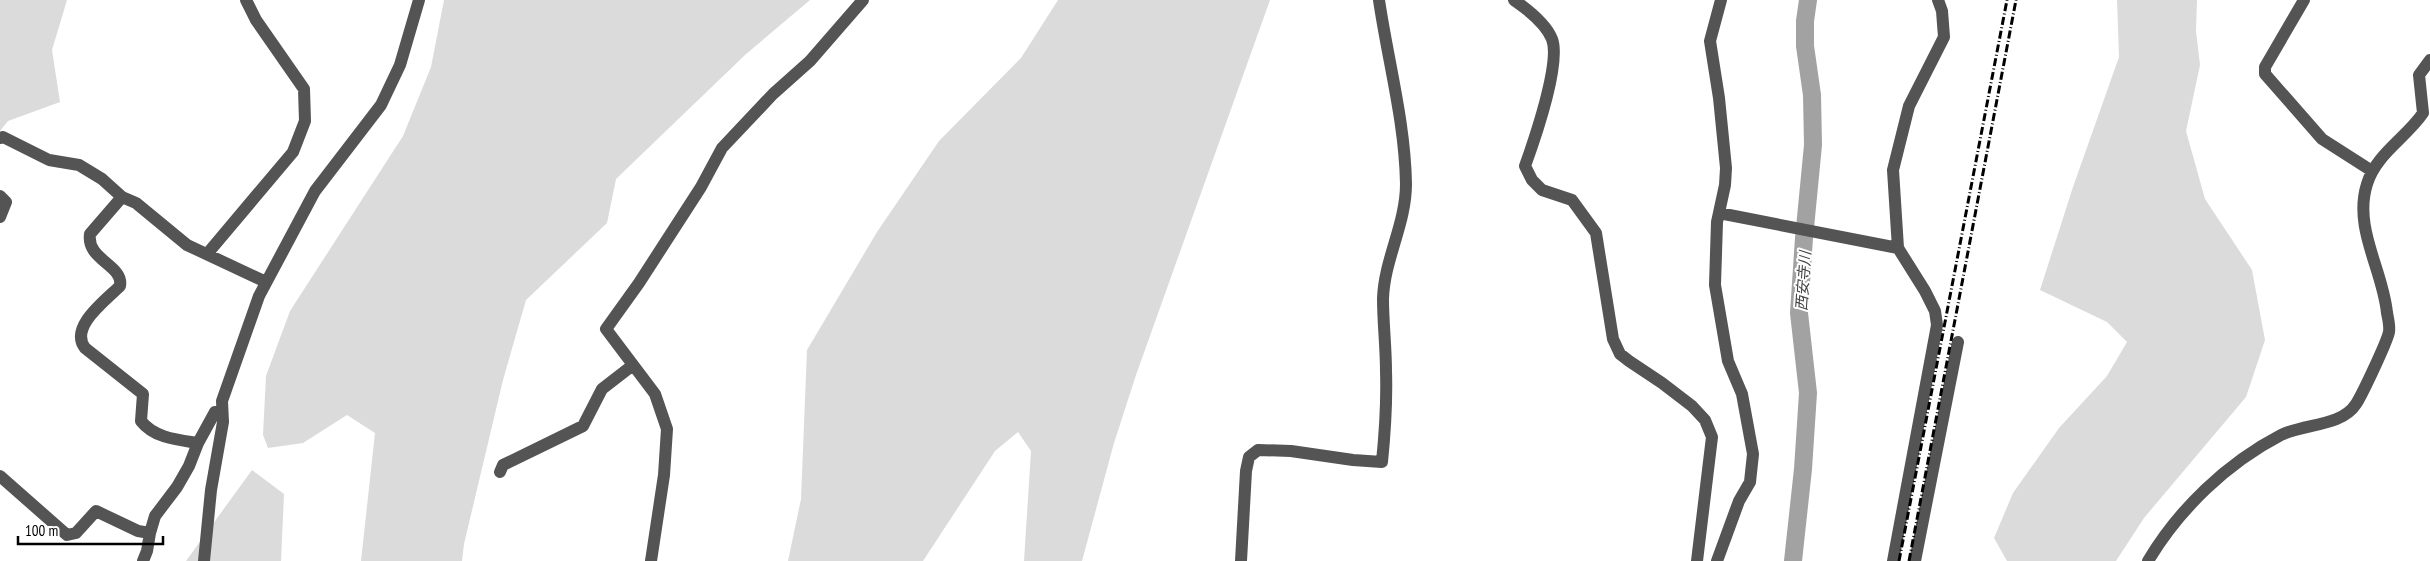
<svg xmlns="http://www.w3.org/2000/svg" width="2430" height="561" font-family="'PT Sans Narrow','Noto Sans JP',sans-serif">
<style>
.green{fill:#dbdbdb}
.lines{fill:none;stroke-linecap:round;stroke-linejoin:round}
.river{stroke:#a2a2a2;stroke-width:18}
.minor{stroke:#545454;stroke-width:12}
.rail{stroke:#000;stroke-width:3;stroke-dasharray:8 2.5 1 2.5;stroke-linecap:butt}
.labels{text-anchor:middle;dominant-baseline:central;stroke-width:4;stroke-linejoin:round;paint-order:stroke}
.water-label{font-size:15px;font-style:italic;fill:#434343;stroke:#fff}
</style>
<rect width="100%" height="100%" fill="#fff"/>
<path class="green" d="M0 0H67L52 50 60 102 8 121 0 131Z
M444 0H810L745 55 616 179 607 223 526 300 503 380 464 544 462 561H361L375 433 347 415 303 443 268 448 263 435 266 376 290 311 403 136 431 67Z
M1058 0H1270L1136 375 1114 443 1082 561H1024L1031 451 1018 432 995 451 923 561H788L801 499 807 350 877 232 939 141 1021 58Z
M2117 0H2197L2196 31 2200 65 2186 131 2205 199 2252 270 2265 340 2246 397 2144 518 2116 561H2007L1994 538 2013 493 2059 428 2107 376 2127 342 2107 322 2040 290 2073 187 2119 57Z
M252 470 284 494 281 561H186Z"/>
<g class="lines">
<path class="river" d="M1793 561 1803 469 1808 393 1799 313 1804 238 1813 145 1812 95 1805 46V21L1808 0"/>
<path class="minor" d="M1514 0C1527 9 1546 24 1552 39 1561 63 1534 141 1525 166L1532 180 1542 190 1572 200 1596 233 1613 339 1620 354 1629 361 1662 383 1692 406 1705 420 1712 437 1697 561
M2304 0 2265 67V74L2322 139 2372 171
M0 138 3 137 49 160 79 165 102 179 122 197 136 203 187 245 266 282
M0 196 6 202 0 217
M122 197 90 234C86 260 124 265 120 286 105 301 69 327 85 348L143 394 141 421C154 438 178 440 198 443
M1719 213 1898 248
M207 254 293 152 305 121 304 89 256 20 246 0
M500 472 503 465 583 426 602 389 633 365
M0 476 67 535 76 533 96 511 138 531 150 533
M143 561 147 551 150 533 155 516 177 487 189 466 198 443 215 412 221 413
M204 561 211 490 223 422 222 401 259 296 315 191 381 105 400 65 419 0
M651 561 664 475 667 429 655 394 606 329 639 283 701 187 722 148 773 94 810 61 863 0
M1241 561 1246 471 1249 457 1258 450 1291 451 1353 460 1382 462C1385 432 1387 401 1386 371 1386 347 1383 323 1383 299 1384 260 1406 224 1406 184 1405 122 1388 61 1379 0
M1717 561 1739 501 1750 482 1753 454 1742 394 1728 361 1715 285 1717 222 1725 185 1726 168 1719 98 1710 41 1721 0
M1893 561 1937 325 1935 311 1925 291 1898 248 1893 170 1909 106 1944 37 1942 11 1938 0
M1915 561 1958 342
M2148 561C2179 509 2227 463 2281 435 2305 423 2341 427 2356 404 2362 395 2387 342 2389 332 2390 326 2388 318 2387 313 2383 270 2353 228 2367 184 2376 154 2406 138 2423 113L2419 75 2430 60"/>
<path class="rail" d="M1899 561 2007 0
M1909 561 2016 0"/>
</g>
<g class="labels">
<g class="water-label">
<text transform="translate(1803 281) rotate(-86)">西安寺川</text>
</g>
</g>
<path d="M18 536v8h145v-8" fill="none" stroke="#000000" stroke-width="2.5"/>
<text x="25" y="536" font-size="15" fill="#000000" stroke="#ffffff" stroke-width="4" paint-order="stroke">100 m</text>
</svg>
